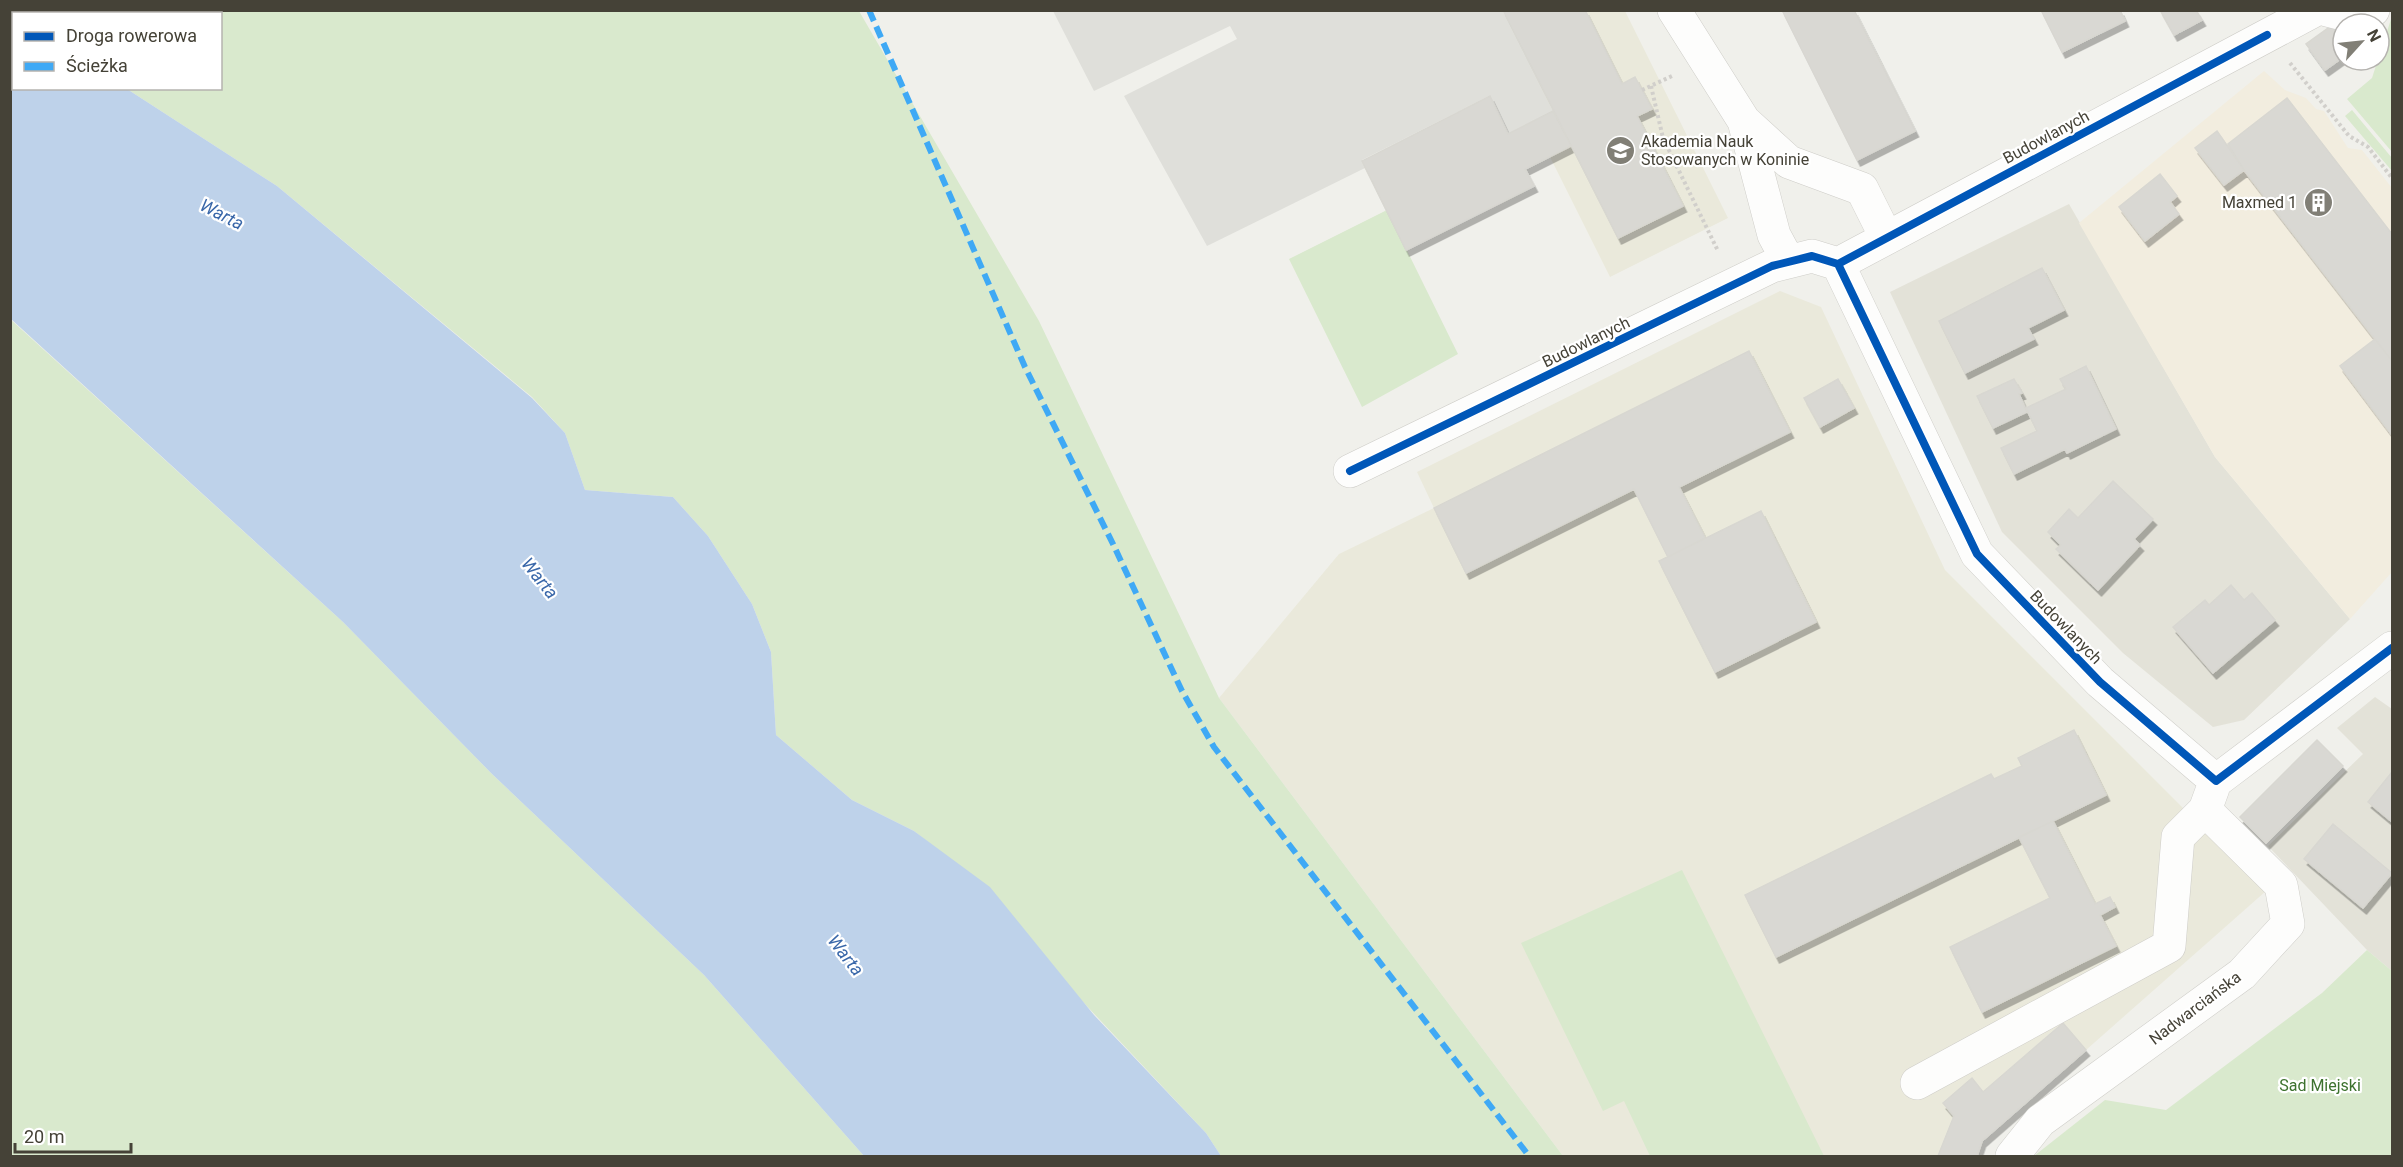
<svg xmlns="http://www.w3.org/2000/svg" width="2403" height="1167" font-family="Roboto,sans-serif">
<style>
.residential{fill:#e3e2d8}
.commercial{fill:#f2eddf}
.education{fill:#eae9db}
.green{fill:#d9e9cd}
.parking{fill:#dfdfda}
.water{fill:#bed2ea}
.building{fill:#d9d8d3;stroke:#d8d7d1;stroke-width:1.5;filter:url(#shadow)}
.lines{fill:none;stroke-linecap:round;stroke-linejoin:round}
.minor-casing{stroke:#cecdc8;stroke-width:34}
.path{stroke:#d1cfcb;stroke-width:4;stroke-dasharray:3 3;stroke-linecap:butt}
.minor{stroke:#fdfdfc;stroke-width:33}
.quiet{stroke:#3fa9f5;stroke-width:6;stroke-dasharray:12 6;stroke-linecap:butt}
.cycleway-casing{stroke:#fff;stroke-width:11}
.cycleway{stroke:#0057b8;stroke-width:8}
.labels{text-anchor:middle;dominant-baseline:central;stroke-width:4.5;stroke-linejoin:round;paint-order:stroke}
.street-label{font-size:16px;fill:#454237;stroke:#fff}
.poi-label{font-size:16px;fill:#454237;stroke:#fff;text-anchor:start}
.park-label{font-size:16px;fill:#3d722f;stroke:#fff}
.water-label{font-size:18px;font-style:italic;fill:#3967a9;stroke:#fff}
</style>
<defs>
<filter id="shadow"><feDropShadow dx="3.5" dy="6" stdDeviation="0" flood-color="#0004"/></filter>
</defs>
<rect width="100%" height="100%" fill="#f0f0eb"/>
<path class="residential" d="M2069 204 2215 457 2350 619 2244 720 2213 727 2123 653 2002 532 1890 292Z
M2375 697 2392 709V971L2367 950 2268 846 2363 754 2337 728Z"/>
<path class="commercial" d="M2264 71 2285 90 2306 98 2316 109 2324 111 2348 148 2362 150 2392 188V572L2350 619 2215 457 2079 223Z"/>
<path class="education" d="M1477 11H1625L1728 218 1610 277Z
M1780 291 1821 307 1945 570 2266 891 2086 1050 2062 1023 1983 1092 1972 1079 1938 1156H1563L1219 698 1339 554 1434 508 1417 472Z"/>
<path class="green" d="M11 10 859 11 1039 321 1219 698 1563 1156H1221L1206 1133 947 857 914 831 852 800 776 735 771 652 752 604 708 536 673 497 585 490 565 433 532 397 277 186 127 89 220 88V14H14L13 23 11 21Z
M2392 16V152L2347 99 2372 78Z
M2352 110 2392 158V171L2345 116Z
M1387 210 1458 354 1362 407 1289 259Z
M10 319 343 622 492 774 704 975 864 1156H11Z
M1682 870 1824 1156H1650L1624 1101 1603 1111 1521 943Z
M2367 950 2392 971V1156H2034L2105 1100 2166 1110 2322 993Z"/>
<path class="parking" d="M1053 11H1503L1553 111 1508 134 1489 96 1362 160 1365 168 1207 246 1124 96 1237 39 1230 26 1094 91Z"/>
<path class="water" d="M10 21 14 23V88L127 89 277 186 532 398 565 433 585 490 673 497 708 536 752 604 771 652 776 735 852 800 914 831 990 887 1094 1015 1206 1133 1221 1156H864L704 975 492 774 343 622 11 319Z"/>
<path class="building" d="M1503 10H1585L1622 84 1635 77 1652 109 1637 116 1683 206 1618 238Z
M1782 10H1854L1915 131 1857 160Z
M2041 10H2120L2125 21 2062 52Z
M2160 10H2196L2202 20 2174 35Z
M2335 23 2343 34V57L2325 70 2306 44Z
M1490 96 1508 134 1553 111 1571 146 1525 169 1534 186 1406 250 1362 161Z
M2287 98 2392 234V361L2244 170 2228 144Z
M2217 131 2244 170 2224 185 2195 148Z
M2160 174 2177 196 2170 202 2179 214 2145 241 2119 207Z
M2042 268 2064 310 2028 328 2034 339 1965 373 1939 321Z
M2375 339 2392 361V435L2340 366Z
M1749 351 1790 432 1679 487 1705 538 1668 557 1634 489 1466 573 1434 508Z
M2086 366 2116 429 2067 453 2065 449 2014 474 2001 448 2037 431 2026 408 2066 389 2060 379Z
M1838 379 1854 408 1820 427 1804 398Z
M2014 379 2022 393 2019 394 2027 412 1993 428 1977 396Z
M2113 481 2153 519 2134 539 2140 545 2098 590 2056 549 2061 545 2048 532 2069 509 2078 518Z
M1761 511 1816 622 1715 672 1659 561Z
M2231 585 2244 600 2252 593 2275 620 2213 673 2173 627 2205 600 2209 605Z
M2074 730 2106 795 1776 957 1745 895 1991 774 1994 779 2022 766 2018 758Z
M2317 740 2343 766 2266 843 2240 817Z
M2392 772V822L2368 802Z
M2053 821 2095 904 2110 897 2115 907 2100 915 2116 946 1982 1012 1950 947 2050 898 2019 837Z
M2333 824 2392 873 2363 908 2304 859Z
M2063 1023 2086 1050 1982 1141 1977 1156H1938L1954 1116 1943 1103 1972 1078 1983 1092Z"/>
<g class="lines">
<defs>
<path id="minor" d="M1674 10 1744 121 1774 235 1788 261
M2315 10 1838 264 1977 554 2100 682 2216 781 2392 648
M2327 10 2359 18 2373 10
M1744 121 1789 162 1862 189 1886 237
M1350 471 1772 266 1812 256 1838 264
M1917 1083 2169 946 2178 837 2205 810 2213 788
M2012 1156 2040 1121 2242 974 2288 924 2281 885 2205 810"/>
</defs>
<use href="#minor" class="minor-casing"/>
<path class="path" d="M2290 63 2349 136 2368 147 2392 178
M1651 86 1663 138 1718 251
M1642 90 1672 76"/>
<use href="#minor" class="minor"/>
<path class="quiet" d="M869 10 1025 367 1113 544 1182 691 1214 747 1529 1156"/>
<defs>
<path id="cycleway" d="M2267 35 1838 264 1977 554 2100 682 2216 781 2392 648
M1350 471 1772 266 1812 256 1838 264"/>
</defs>
<use href="#cycleway" class="cycleway-casing"/>
<use href="#cycleway" class="cycleway"/>
</g>
<defs>
<symbol id="university-disc" viewBox="-11 -11 22 22"><circle r="9.5" fill="#817f76" stroke="#fff"/><path d="M0-5L7-2L0 1L-7-2ZM-4 1L0 2.5L4 1V4Q0 6-4 4Z" fill="#fff"/></symbol>
<symbol id="building-disc" viewBox="-11 -11 22 22"><circle r="9.5" fill="#817f76" stroke="#fff"/><path d="M-4-6H4V6H1V3H-1V6H-4ZM-2.5-4.3h1.7v1.8h-1.7ZM.8-4.3h1.7v1.8H.8ZM-2.5-1h1.7V.8h-1.7ZM.8-1h1.7V.8H.8Z" fill="#fff"/></symbol>
</defs>
<g fill-rule="evenodd">
<use href="#university-disc" x="1604" y="134" width="33" height="33"/>
<use href="#building-disc" x="2302" y="186" width="33" height="33"/>
</g>
<g class="labels">
<g class="street-label">
<text transform="translate(2046 137) rotate(-28)">Budowlanych</text>
<text transform="translate(1586 342) rotate(-26)">Budowlanych</text>
<text transform="translate(2066 627) rotate(46)">Budowlanych</text>
<text transform="translate(2195 1008) rotate(-37)">Nadwarciańska</text>
</g>
<g class="poi-label">
<text x="1641" y="141">Akademia Nauk<tspan x="1641" dy="18">Stosowanych w Koninie</tspan></text>
<text x="2297" y="202" text-anchor="end">Maxmed 1</text>
</g>
<g class="park-label">
<text x="2320" y="1085">Sad Miejski</text>
</g>
<g class="water-label">
<text transform="translate(222 214) rotate(27)">Warta</text>
<text transform="translate(540 578) rotate(51)">Warta</text>
<text transform="translate(846 955) rotate(52)">Warta</text>
</g>
</g>
<rect width="2403" height="1167" fill="none" stroke="#454237" stroke-width="24"/>
<rect x="12" y="12" width="210" height="78" fill="#ffffff" stroke="#b5b3af" stroke-width="1.5"/>
<rect x="24" y="32" width="30" height="9" fill="#0057b8" stroke="#b5b3af" stroke-width="1.5"/>
<text x="66" y="42" font-size="18" fill="#454237">Droga rowerowa</text>
<rect x="24" y="62" width="30" height="9" fill="#3fa9f5" stroke="#b5b3af" stroke-width="1.5"/>
<text x="66" y="72" font-size="18" fill="#454237">Ścieżka</text>
<g transform="translate(2361 42) rotate(63)"><circle r="28" fill="#ffffff" stroke="#b5b3af" stroke-width="1.5"/>
<path d="M0-4.5L10 22L0 15L-10 22Z" fill="#817f76"/>
<text y="-9" font-size="16" font-weight="bold" text-anchor="middle" fill="#454237">N</text>
</g>
<path d="M15 1143v9h116v-9" fill="none" stroke="#454237" stroke-width="3"/>
<text x="24" y="1143" font-size="18" fill="#454237" stroke="#ffffff" stroke-width="4.5" paint-order="stroke">20 m</text>
</svg>
